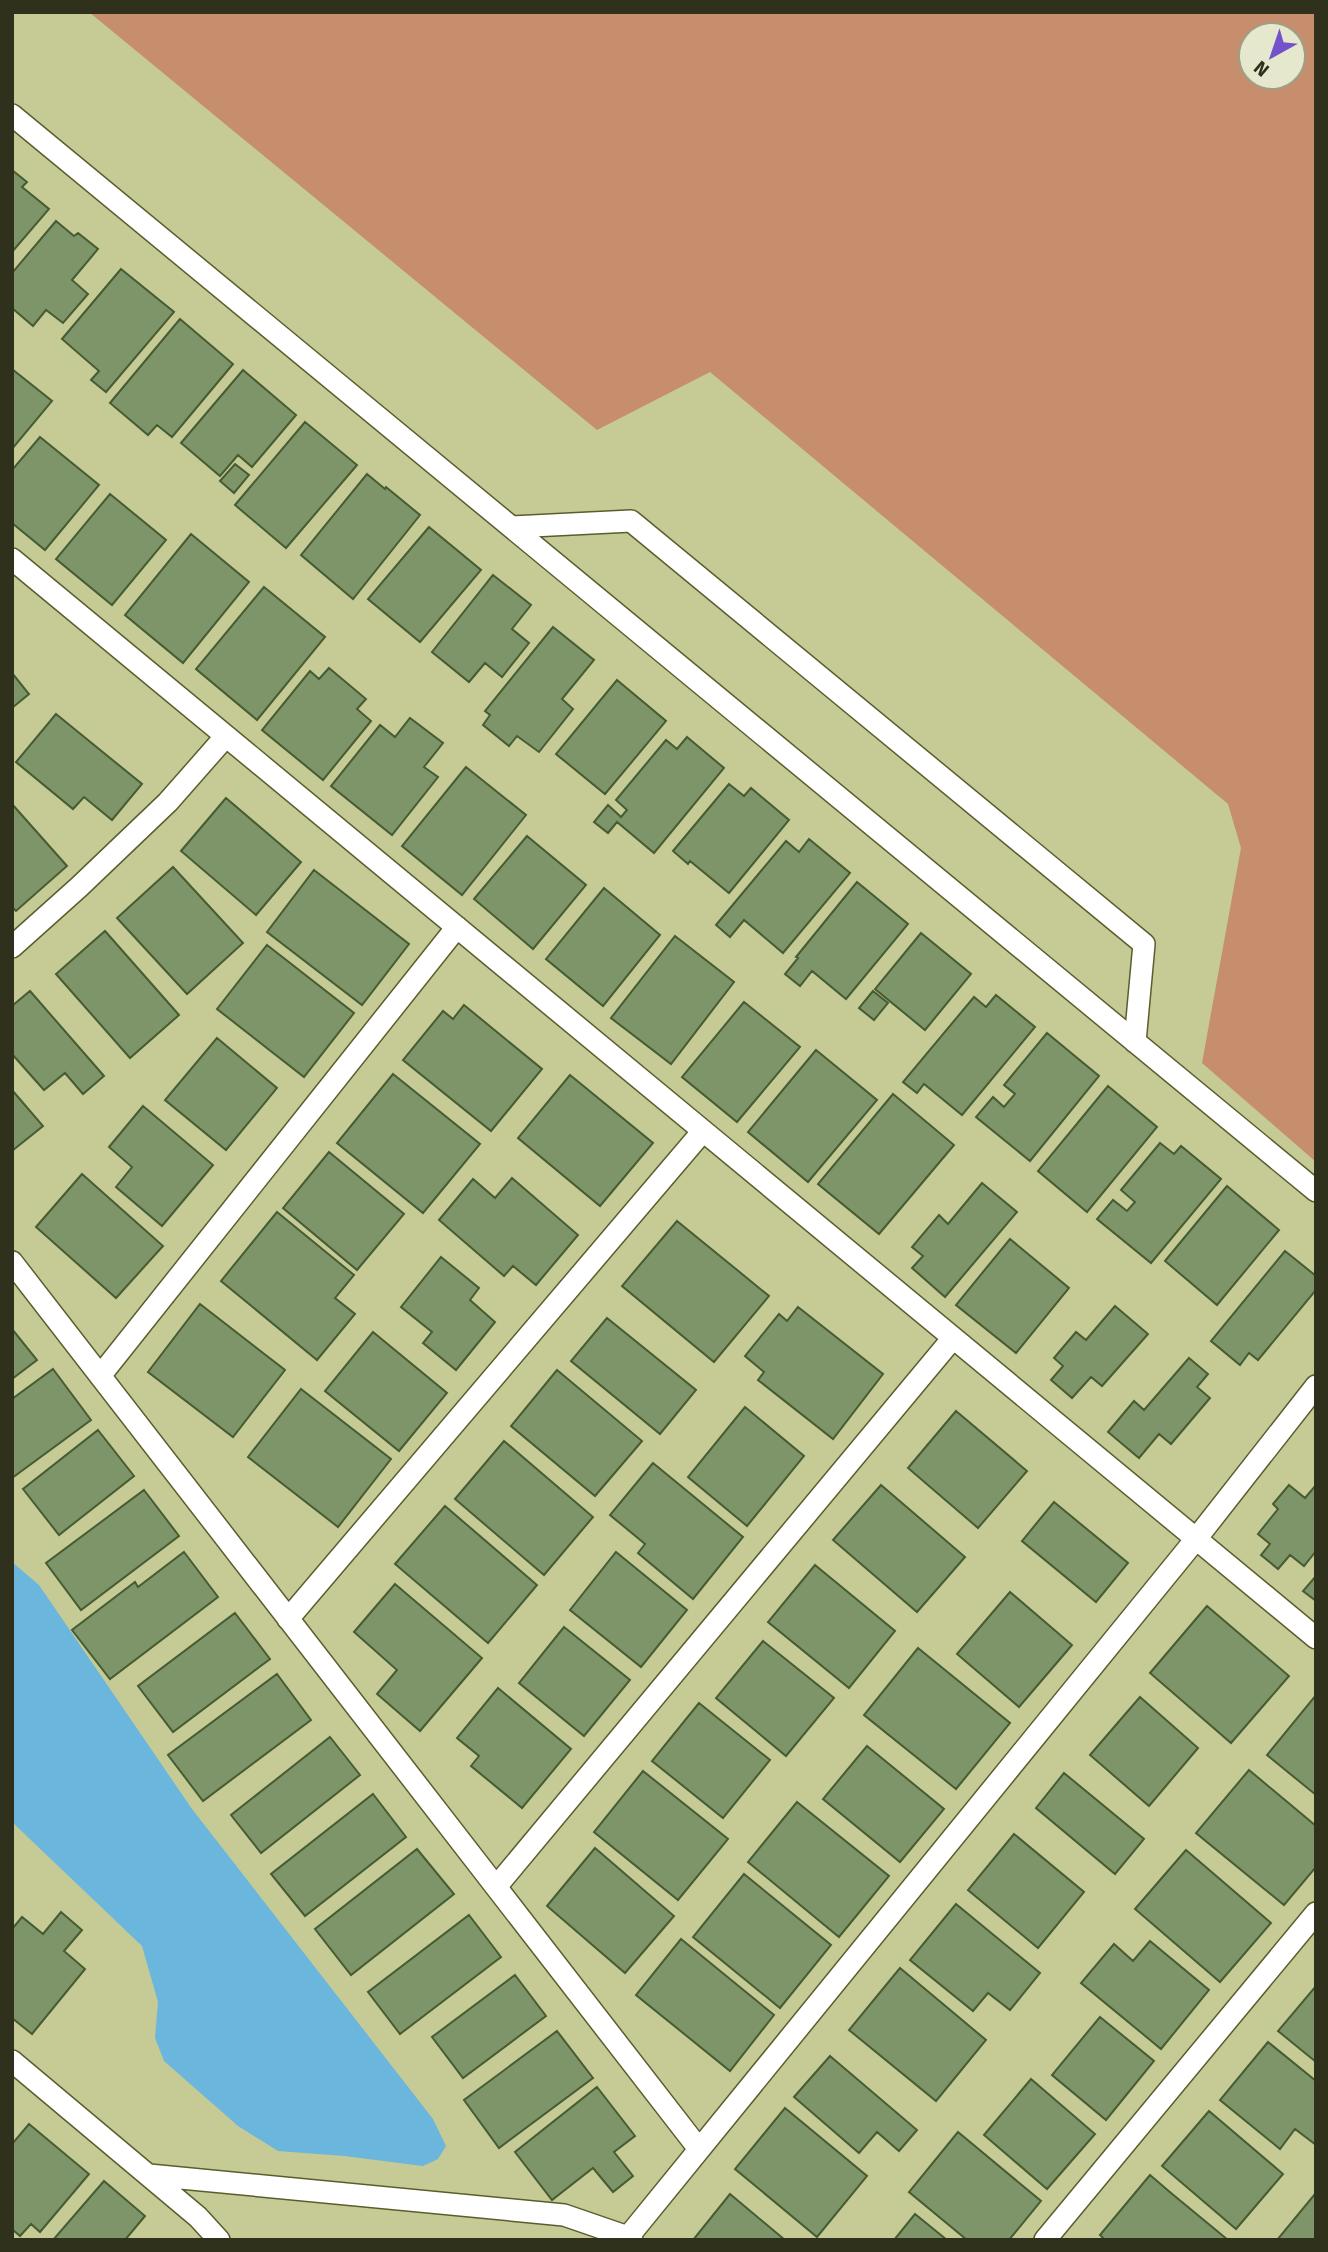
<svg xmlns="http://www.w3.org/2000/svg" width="1328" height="2252" font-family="'Fira Sans',sans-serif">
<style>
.green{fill:#c68e6d;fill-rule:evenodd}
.water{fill:#6bb6dc}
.building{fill:#7d9568;stroke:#465c32;stroke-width:2}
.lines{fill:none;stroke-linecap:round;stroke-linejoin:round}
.service-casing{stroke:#5b5d2c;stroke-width:24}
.service{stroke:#fff;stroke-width:21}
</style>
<rect width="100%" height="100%" fill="#c6ca95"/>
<path class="green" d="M89 12H1316V1162L1202 1063 1241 848 1228 804 710 372 597 430ZM1251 35H1293V77H1251Z"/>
<path class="water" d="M12 1562 39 1585 192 1809 433 2119 446 2146 438 2159 423 2166 344 2156 278 2151 238 2126 164 2061 155 2038 158 2002 142 1946 12 1822Z"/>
<path class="building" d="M12 170 27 182 22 187 49 209 12 252Z
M56 221 74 236 78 233 98 249 72 280 88 294 63 323 46 310 33 326 12 308V273Z
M121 269 174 312 106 392 91 380 99 371 62 339Z
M180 319 233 364 172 437 157 425 148 435 110 403Z
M12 369 52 401 12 449Z
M243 370 296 415 252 467 238 455 220 476 181 443Z
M305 422 357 465 286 548 235 505Z
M40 437 99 485 45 550 12 523V470Z
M235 464 249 475 234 493 220 481Z
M367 474 385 489 386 487 420 515 353 599 301 555Z
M110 494 166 540 112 605 56 559Z
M429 527 481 570 420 642 368 599Z
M191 534 249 582 183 663 125 615Z
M493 575 531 605 512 629 529 643 502 677 485 663 469 682 432 652Z
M264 587 325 637 257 720 196 669Z
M553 627 594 660 562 699 573 709 539 752 517 736 509 746 483 725 490 715 485 711Z
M329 668 366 699 357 709 371 721 323 780 262 730 310 671 319 679Z
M12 673 29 694 12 708Z
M617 680 666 721 605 794 556 754Z
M56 714 142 784 112 820 84 797 73 809 16 762Z
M410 718 443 743 424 767 438 777 392 835 331 786 380 725 395 737Z
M687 737 724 768 654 853 617 822 608 833 594 822 608 805 621 817 627 810 616 800 666 740 677 749Z
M466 767 526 815 462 895 402 846Z
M729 784 744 796 751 788 789 820 729 893 690 861 688 864 673 851Z
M226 798 301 862 256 915 181 851Z
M12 804 67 866 16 911 12 907Z
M527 836 586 885 533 949 474 899Z
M809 839 850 873 783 953 744 920 730 937 716 925 786 841 799 852Z
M173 867 243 943 187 994 117 918Z
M314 870 409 944 362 1005 267 932Z
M857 882 908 924 846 999 812 971 800 986 785 974 798 958 796 957Z
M604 888 660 935 603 1006 546 959Z
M105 931 179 1015 130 1058 56 974Z
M921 933 971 974 925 1030 875 989Z
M675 936 734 982 671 1064 611 1018Z
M267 945 354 1013 304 1077 217 1009Z
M30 991 104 1076 83 1094 65 1073 44 1090 12 1054V1006Z
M873 991 888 1003 874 1020 859 1008Z
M996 995 1035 1027 962 1115 924 1084 917 1093 903 1082 974 997 986 1007Z
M744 1002 800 1047 737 1122 682 1077Z
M464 1005 542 1069 491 1131 403 1060 443 1011 453 1019Z
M1047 1033 1099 1076 1030 1161 976 1117 993 1097 1004 1107 1015 1094 1004 1085Z
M217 1038 277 1088 226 1150 165 1100Z
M816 1050 877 1100 808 1182 748 1132Z
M393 1074 480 1144 423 1213 337 1143Z
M570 1075 653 1143 600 1206 518 1138Z
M1108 1086 1157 1127 1087 1212 1038 1171Z
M12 1090 43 1126 12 1151Z
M893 1094 954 1145 879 1234 818 1184Z
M143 1106 213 1165 162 1226 116 1187 132 1167 109 1147Z
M1160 1143 1174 1154 1181 1146 1221 1179 1151 1263 1097 1219 1113 1200 1127 1211 1135 1202 1121 1190Z
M329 1152 404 1214 357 1270 283 1208Z
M82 1174 163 1246 116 1298 36 1227Z
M512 1178 578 1235 536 1285 513 1266 504 1276 439 1220 473 1179 495 1198Z
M982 1183 1017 1212 945 1297 912 1268 923 1256 912 1247 939 1215 948 1224Z
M1227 1186 1279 1230 1217 1305 1165 1261Z
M277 1212 354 1275 335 1298 355 1314 317 1360 221 1281Z
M677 1221 769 1296 714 1362 622 1286Z
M1010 1239 1069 1288 1016 1353 956 1305Z
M1285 1251 1316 1276V1290L1258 1360 1249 1353 1240 1365 1211 1341Z
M441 1257 479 1288 470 1300 495 1322 456 1370 423 1343 432 1332 401 1307Z
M200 1304 285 1370 233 1437 148 1372Z
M1115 1306 1148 1334 1102 1386 1091 1377 1072 1398 1051 1380 1063 1366 1054 1358 1076 1332 1086 1340Z
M798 1307 883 1374 833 1439 758 1380 764 1372 745 1356 779 1314 787 1321Z
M607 1318 696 1390 660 1434 571 1361Z
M12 1329 37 1360 12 1379Z
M373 1332 447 1393 399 1451 325 1391Z
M1189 1358 1208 1374 1197 1387 1210 1398 1171 1444 1159 1434 1139 1458 1108 1432 1134 1401 1144 1410Z
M53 1369 91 1420 12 1478V1399Z
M557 1370 642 1441 595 1496 511 1426Z
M301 1389 391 1459 338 1527 248 1457Z
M745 1407 804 1456 747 1526 688 1477Z
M956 1411 1027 1471 978 1528 908 1468Z
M98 1430 134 1476 59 1535 23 1489Z
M504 1441 593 1517 544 1575 455 1499Z
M653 1463 743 1537 693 1599 638 1553 645 1544 610 1515Z
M881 1485 965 1557 917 1612 833 1540Z
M1289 1485 1305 1498 1316 1485V1551L1304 1566 1290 1555 1278 1569 1261 1555 1270 1544 1258 1534 1278 1509 1273 1504Z
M144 1490 179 1536 81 1610 46 1563Z
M1054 1502 1128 1563 1096 1602 1022 1541Z
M445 1506 537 1585 488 1643 395 1564Z
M184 1552 218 1597 110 1679 72 1630 135 1582 138 1587Z
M616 1552 687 1610 641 1667 570 1610Z
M815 1565 895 1631 849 1688 768 1622Z
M1316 1576V1601L1303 1591Z
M395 1584 482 1658 420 1731 377 1694 397 1670 354 1632Z
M1010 1592 1072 1645 1019 1707 957 1654Z
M1207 1606 1289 1676 1231 1743 1150 1673Z
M235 1613 270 1659 173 1732 138 1686Z
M564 1627 630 1680 584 1736 519 1683Z
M763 1641 834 1698 786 1756 716 1698Z
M918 1648 1010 1723 956 1789 864 1715Z
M277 1674 311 1720 203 1801 168 1755Z
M498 1688 571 1749 522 1808 471 1766 479 1756 457 1738Z
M1316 1695V1795L1267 1755Z
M1140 1697 1198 1748 1149 1806 1090 1755Z
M699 1703 770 1760 723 1818 652 1761Z
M330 1737 360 1775 261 1853 231 1815Z
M867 1746 944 1809 900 1862 823 1799Z
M1249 1770 1316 1826V1867L1284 1905 1196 1833Z
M643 1771 728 1839 678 1900 594 1832Z
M1064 1773 1144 1839 1115 1874 1036 1808Z
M373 1794 406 1837 305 1916 271 1874Z
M797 1802 889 1876 839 1937 748 1862Z
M1014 1834 1084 1892 1038 1948 968 1890Z
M595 1848 674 1916 625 1973 547 1906Z
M417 1849 454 1894 351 1975 315 1929Z
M1186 1850 1271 1923 1220 1982 1135 1909Z
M744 1874 831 1945 780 2008 693 1937Z
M956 1904 1040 1973 1010 2010 988 1993 973 2011 910 1960Z
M61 1912 82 1930 64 1951 85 1969 32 2034 12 2018V1929L22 1917 43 1934Z
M469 1915 501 1957 400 2034 368 1992Z
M681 1939 774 2015 730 2071 636 1995Z
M1150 1941 1209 1990 1161 2049 1081 1983 1114 1944 1133 1961Z
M900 1968 986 2040 936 2101 849 2030Z
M515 1975 546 2016 463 2078 432 2037Z
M1316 1986V2062L1278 2031Z
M1100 2017 1154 2061 1106 2120 1052 2075Z
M557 2031 593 2078 499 2148 464 2100Z
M1268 2042 1316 2081V2145L1295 2129 1280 2149 1220 2100Z
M830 2056 917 2130 899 2151 877 2132 859 2153 794 2097Z
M1031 2079 1095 2134 1047 2189 984 2135Z
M597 2087 635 2136 614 2152 633 2176 613 2192 593 2168 552 2200 515 2152Z
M785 2108 867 2176 817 2237 735 2169Z
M1209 2111 1283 2174 1236 2229 1162 2166Z
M29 2124 89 2174 40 2232 31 2224 20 2236 12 2229V2144Z
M958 2132 1041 2201 1009 2240H967L909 2192Z
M1150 2175 1171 2193 1228 2240H1105L1100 2235Z
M104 2181 145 2216 125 2240H53Z
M730 2194 785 2240H693Z
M1315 2194 1316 2240H1277Z
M915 2214 947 2240H894Z"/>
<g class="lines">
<defs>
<path id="service" d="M12 115 1316 1191
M512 527 631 521 1144 944 1135 1042
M12 559 1316 1638
M12 947 79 887 168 802 226 736
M12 1262 699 2149
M100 1376 457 927
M288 1619 703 1131
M496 1887 953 1338
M12 2061 198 2217 219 2240
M149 2175 564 2215 628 2237 632 2240
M628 2237 1196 1539 1316 1386
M1045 2240 1316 1913"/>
</defs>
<use href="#service" class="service-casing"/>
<use href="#service" class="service"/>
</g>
<rect width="1328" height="2252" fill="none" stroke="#30311c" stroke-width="28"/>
<g transform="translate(1272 56) rotate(220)"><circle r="33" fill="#e6e8ce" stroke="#9d9f87" stroke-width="2"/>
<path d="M0-5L12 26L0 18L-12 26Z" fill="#7352cc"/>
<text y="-10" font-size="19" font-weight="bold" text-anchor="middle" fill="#30311c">N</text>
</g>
</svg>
